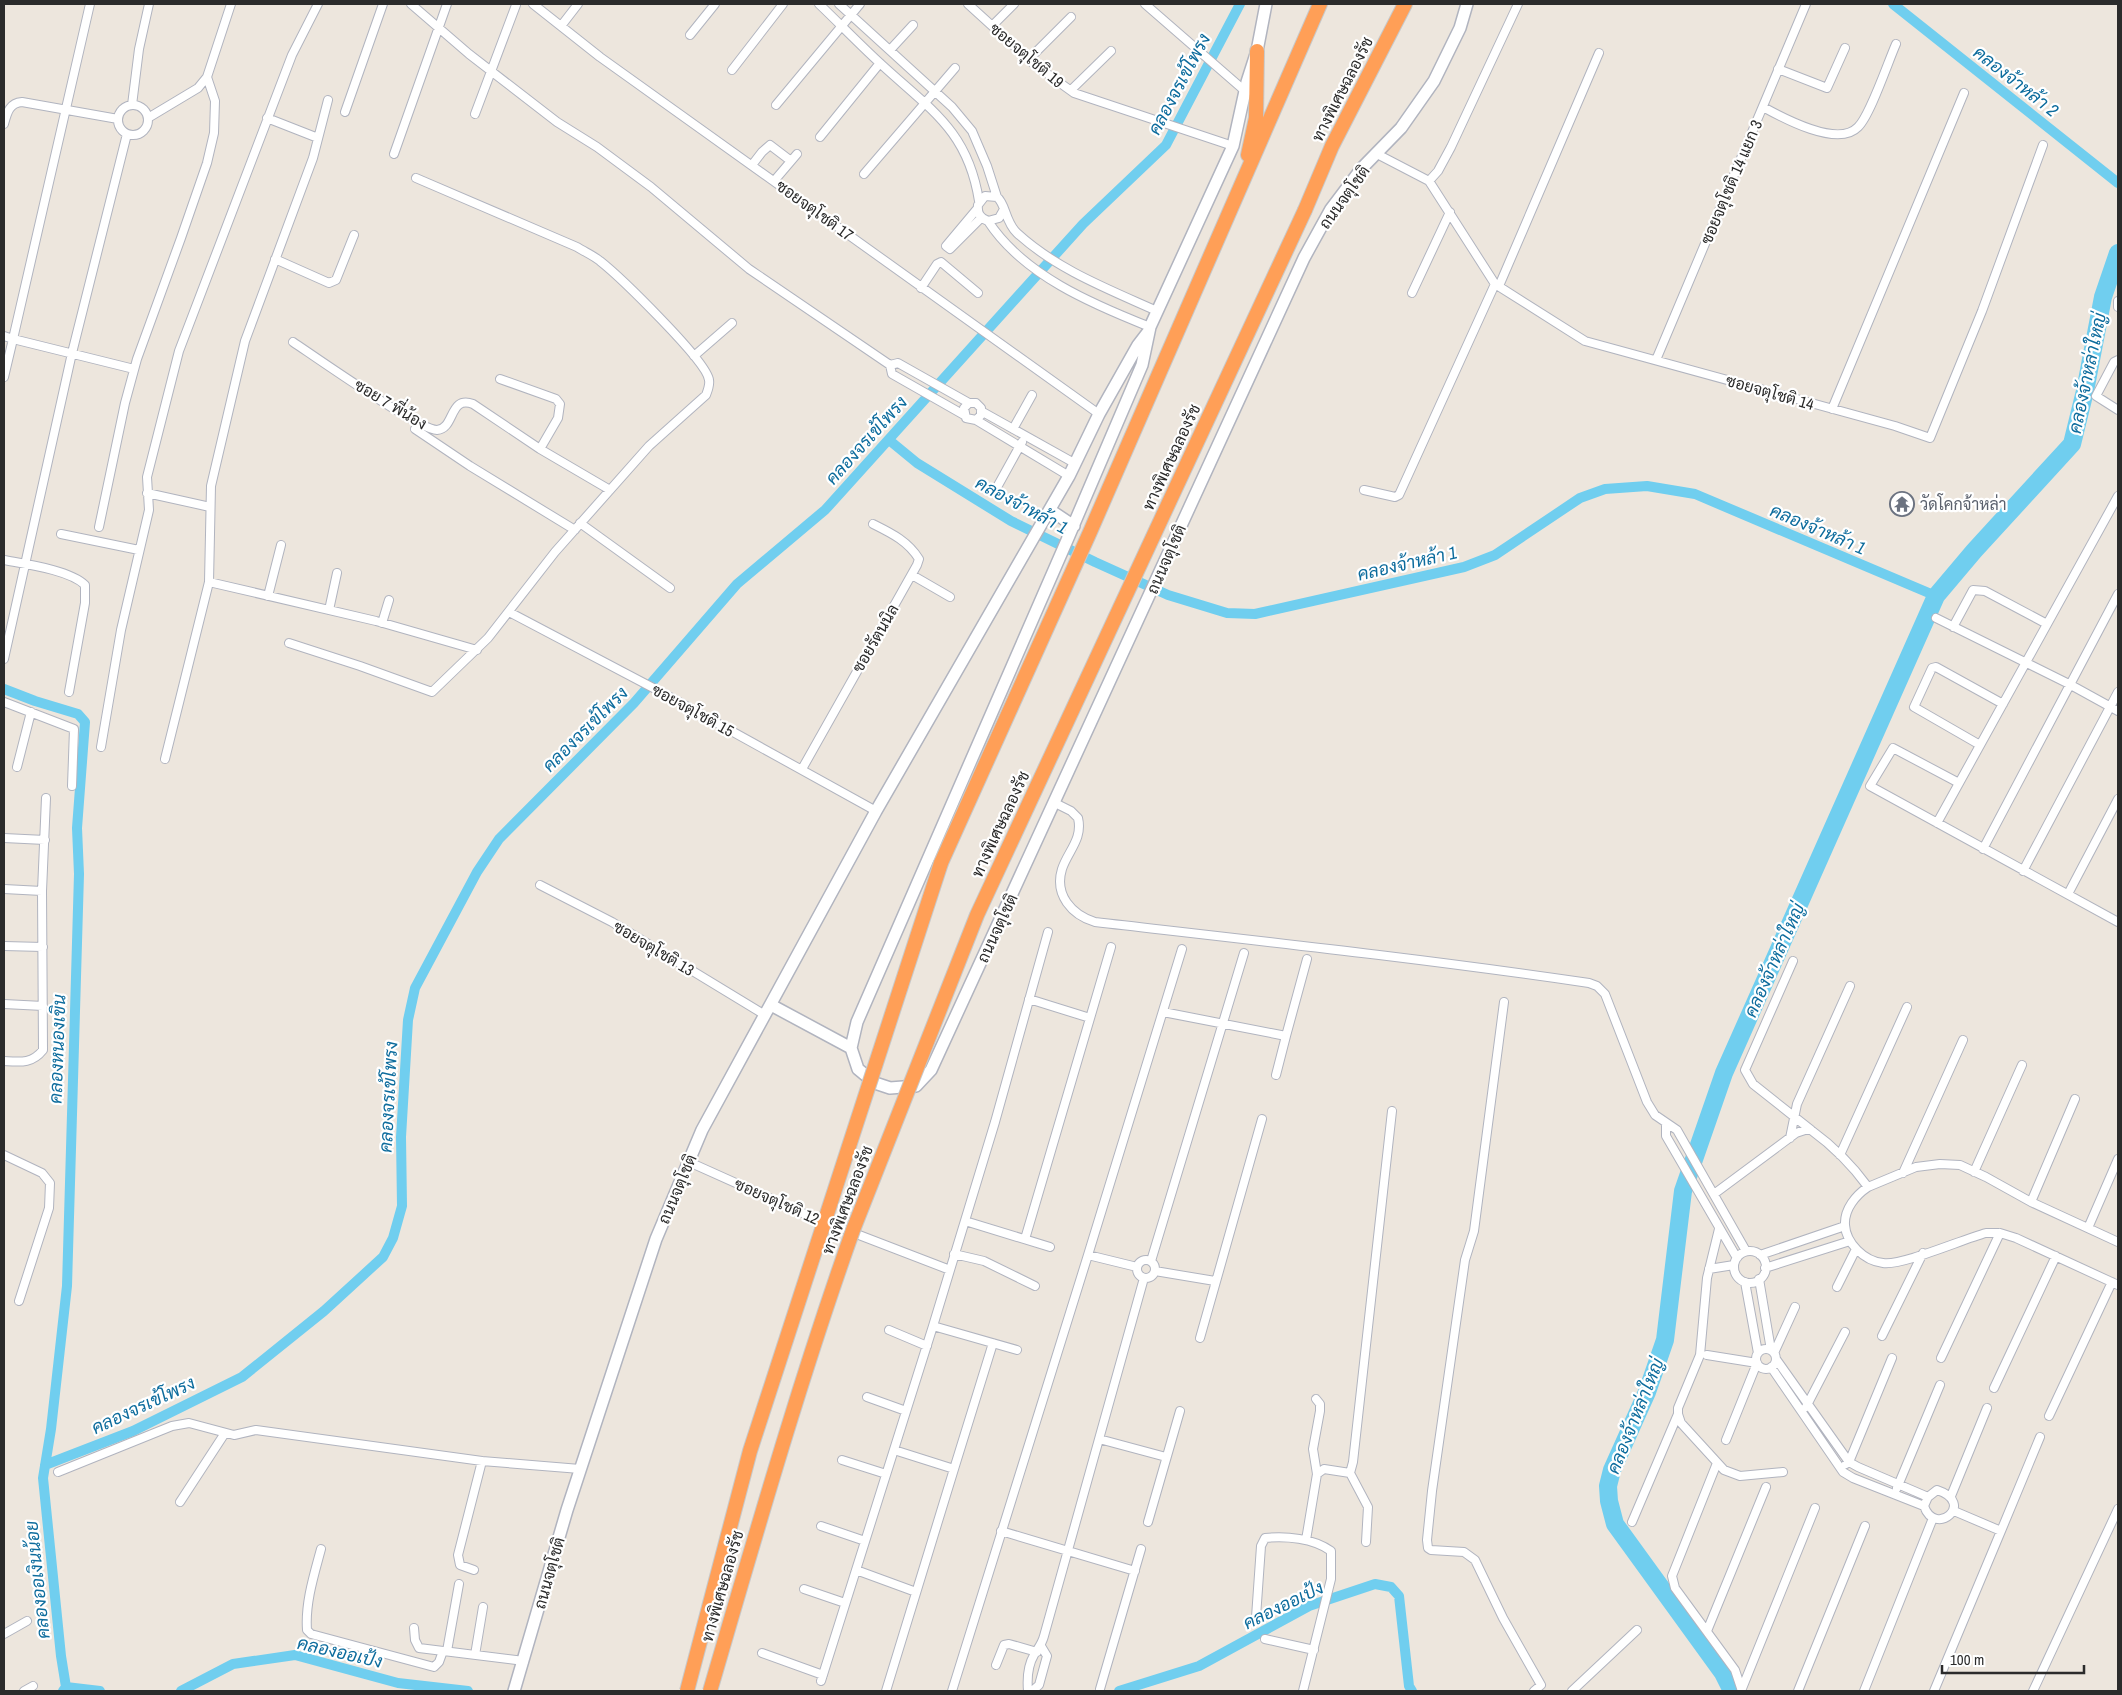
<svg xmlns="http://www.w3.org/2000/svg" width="2122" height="1695" font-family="'Archivo Narrow',Sarabun,sans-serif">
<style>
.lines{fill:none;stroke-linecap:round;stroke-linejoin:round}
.canal{stroke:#70ceef;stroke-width:10}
.river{stroke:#70ceef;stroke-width:18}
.street-casing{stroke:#b1b4bf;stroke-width:10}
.secondary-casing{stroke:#b1b4bf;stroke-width:14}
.highway-casing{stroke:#c8c8c8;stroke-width:16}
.street{stroke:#fff;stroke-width:8}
.secondary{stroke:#fff;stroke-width:11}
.highway{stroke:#ff9f57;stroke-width:14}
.highway-bridge-casing{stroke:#c8c8c8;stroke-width:16;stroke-linecap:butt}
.highway-bridge{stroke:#ff9f57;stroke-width:14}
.labels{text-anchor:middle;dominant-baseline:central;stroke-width:4.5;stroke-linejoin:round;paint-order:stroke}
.street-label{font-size:16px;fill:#2b2b2b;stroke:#fff}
.worship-label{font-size:16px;fill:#5b616d;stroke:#fff;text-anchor:start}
.water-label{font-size:18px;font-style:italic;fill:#0d6c9d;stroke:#fff}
</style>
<rect width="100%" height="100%" fill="#ede6dd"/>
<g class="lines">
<path class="canal" d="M1893 4 2118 183
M889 440 917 463 1011 521 1095 562 1168 595 1227 613 1255 614 1464 567 1495 555 1580 498 1605 489 1647 486 1695 494 1936 596
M4 689 35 701 78 714 85 722 77 828 79 874 67 1286 51 1429 43 1478 61 1656 66 1687 63 1691
M45 1465 133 1431 242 1377 324 1311 383 1257 393 1238 402 1206 401 1137 408 1020 415 988 477 872 499 839 634 703 737 584 825 510 1083 224 1166 145 1240 4
M66 1687 100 1691
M181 1691 233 1664 295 1655 398 1683 468 1691
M1119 1691 1199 1666 1309 1606 1375 1584 1391 1587 1399 1596 1409 1686 1412 1691"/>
<path class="river" d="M1732 1691 1723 1673 1615 1524 1609 1501 1608 1486 1612 1470 1647 1392 1665 1340 1683 1191 1724 1073 1936 596 1974 551 2072 444 2085 391 2103 297 2118 253"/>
<defs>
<path id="street" d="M90 4 13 339 134 369
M411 4 469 54 557 122 597 147 651 187 749 269 890 365 892 374 964 415
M533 4 600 57 1099 414
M819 4C840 24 860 45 882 65 931 110 968 131 979 201
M839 4 952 107 972 131 987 166 997 197
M968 4 1035 65 1074 93 1233 146
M1145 4 1245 91
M561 26 578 4
M992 26 1014 4
M690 35 715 4
M890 50 913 25
M1029 59 1071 17
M1778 69 1827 88 1845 48
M732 70 783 4
M1071 90 1111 51
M118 120a15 15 0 1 1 30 0a15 15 0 1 1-30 0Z
M132 105 139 49 149 4
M776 105 860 4
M1763 107C1783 118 1838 148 1858 127 1870 116 1888 62 1896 44
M345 112 383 4
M475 114 516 5
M148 118 198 88 207 77 231 4
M267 118 318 138
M4 124C7 113 9 103 22 102L118 119
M820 137 880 63
M394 154 447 4
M1377 154 1429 181 1495 284 1585 341 1895 426 1930 438 1982 311 2043 145
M752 165 762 152 770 145 791 161
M864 174 955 68
M774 181 797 154
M1429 181 1438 171 1451 147 1518 4
M977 209 946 246 950 249 981 218
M1003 211 999 218 988 221C980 218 977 213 978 205L985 196 997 197C1006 204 1005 222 1017 233 1056 269 1108 289 1157 311
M988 221C1023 275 1092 304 1150 327
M275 259 329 283 336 280 354 235
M1499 286 1599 53
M921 288 937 264 941 262 978 293
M1412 293 1450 212
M2118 301V307
M4 336 13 339 4 377
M293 342C314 356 419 430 437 430 455 429 449 395 473 404L540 449 610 490
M694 356 732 323
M1656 360 1806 4
M2118 360 2114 362 2096 396 2118 410
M890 365 898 363 969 403
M500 379 556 399 560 404 558 418 540 449
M1832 409 1964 93
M981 411 1076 464
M976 420 981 415V408L976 403H969L964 408 966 418 976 420 1069 476
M415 429 470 466 575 530
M1013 429 1032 395
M996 489 1022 442
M1364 490 1395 497 1399 495 1495 284
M147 493 210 507
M580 523 670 588
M99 527 125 403 137 359 181 238 207 163 214 133 215 101 207 77
M61 534 139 550
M4 560C25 564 70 570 85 585V603L69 692
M912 575 950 597
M209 582 376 621 477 650
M268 596 281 545
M329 610 337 573
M509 612 659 691 876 811
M1936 618 2069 684 2118 711
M382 623 389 600
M1953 627 1973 590 1985 591 2047 624
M289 643 360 666 432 692 488 638 555 552 649 446 706 395C708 390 710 385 709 380 707 361 619 276 600 261 594 256 585 252 577 247L416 178
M4 659 72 353 127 134
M4 702 74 729 72 786
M1980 745 1914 707 1932 668 1936 667 2003 704
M101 747 121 630 149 510 147 477 179 351 292 55 318 4
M165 759 209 582 211 486 245 341 313 158 328 100
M17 767 31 712
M802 769 917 565 919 559C908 541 891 533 873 524
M1959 783 1893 748 1870 786 2118 922
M1055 803 1071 811 1078 818C1083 839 1068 851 1062 869 1054 895 1072 915 1095 922 1260 941 1425 959 1589 983L1597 986 1605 994 1647 1102 1655 1115 1677 1130 1746 1251
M1937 823 2118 496
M4 838 45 840
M1983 849 2118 594
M2023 871 2118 692
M540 885 612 922 765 1015
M4 889 42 891
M2068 894 2118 799
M4 946 43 947
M1793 961 1745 1070 1753 1084 1811 1130
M1029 999 1090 1018
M1504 1002 1474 1231 1465 1260 1432 1491 1427 1540 1428 1548 1431 1550 1464 1552 1475 1560 1503 1618 1541 1685 1534 1691
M4 1004 43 1006
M1163 1012 1286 1036 1276 1075
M1286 1036 1307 959
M4 1061C20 1062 32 1064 43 1050L42 891 46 798
M1666 1124V1136L1737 1258
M1790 1138 1797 1104 1850 986
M4 1155 42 1173 50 1183 49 1208 19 1301
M1840 1155 1907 1007
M689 1162 807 1215 950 1270
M1974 1172 2022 1065
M1903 1173 1963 1040
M1714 1194 1796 1133 1805 1130H1811C1833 1146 1852 1165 1868 1187
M2031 1202 2075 1099
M965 1221 1050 1247
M2088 1228 2118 1159
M1719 1229 1707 1278 1700 1355 1678 1408V1414L1681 1423 1724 1470 1740 1476 1783 1472
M1025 1239 1111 947
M2118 1242 2031 1202 1986 1177 1960 1165 1940 1164 1916 1167 1868 1187C1856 1195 1844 1209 1845 1225 1846 1243 1864 1261 1883 1263 1902 1266 1963 1239 1986 1233H2000L2016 1238 2118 1285
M1734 1267a16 16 0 1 1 32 0a16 16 0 1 1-32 0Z
M954 1254 984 1261 1035 1286
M1088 1255 1182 949
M1760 1255 1845 1226
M1137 1269a9 9 0 1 1 18 0a9 9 0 1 1-18 0Z
M1151 1261 1244 953
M1765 1268 1850 1241
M1709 1269 1734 1265
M1155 1271 1215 1281
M1759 1279 1771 1350
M1745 1282 1758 1353
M1837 1287 1856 1249
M889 1330 927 1346
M1882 1336 1923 1253
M1200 1338 1262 1119
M1756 1359a10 10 0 1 1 20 0a10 10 0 1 1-20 0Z
M1017 1350 933 1326 995 1122 1048 932
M1774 1353 1795 1307
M1707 1355 1757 1363 1726 1440
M1941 1358 2000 1233
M1776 1359 1849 1462 1858 1467 1928 1497
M1771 1367 1843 1472 1853 1478 1924 1506C1935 1538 1977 1503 1937 1490L1928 1497 1924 1506
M1994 1388 2056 1256
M867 1397 906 1411
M1806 1407 1845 1332
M2049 1416 2112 1282
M1099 1439 1166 1457
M894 1450 954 1469 993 1343
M842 1460 886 1474
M1717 1463 1672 1576 1675 1588 1735 1670 1742 1691
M1846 1464 1849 1462 1892 1358
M58 1472 172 1426 189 1423 234 1435 256 1430 482 1461 580 1469
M1317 1474 1324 1469 1350 1473
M1897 1488 1940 1385
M1951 1496 1987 1408
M180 1502 225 1433
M1954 1511 2001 1531 2040 1437
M1148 1522 1180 1411
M1632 1522 1678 1414
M821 1526 865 1541
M1001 1531 1135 1571
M1306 1540 1317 1474 1313 1449 1320 1411V1404L1316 1399
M1366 1542 1368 1507 1350 1473 1353 1462 1392 1111
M321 1549C314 1575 305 1603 307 1630L311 1634 434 1667 439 1662 443 1651
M474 1570 460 1565 458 1555 482 1461
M856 1570 916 1592
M804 1589 845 1603
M1256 1617 1261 1546 1265 1538C1286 1536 1313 1538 1331 1551V1579L1303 1691
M414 1628 415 1640 419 1648 524 1661
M1707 1631 1766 1487
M4 1634 27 1621
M1265 1639 1314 1650
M447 1651 459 1584
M762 1653 823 1675
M475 1655 483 1607
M996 1665 1004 1645 1009 1644 1037 1652
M821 1681 933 1326
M1100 1689 1141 1549
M24 1691 33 1686
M886 1691 954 1469
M952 1691 1088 1255 1137 1267
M1028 1691C1027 1679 1028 1665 1034 1655 1038 1648 1042 1644 1044 1636L1144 1278
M1032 1691 1039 1685 1047 1656 1041 1646
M1572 1691 1637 1630
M1741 1691 1815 1508
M1798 1691 1865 1526
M1864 1691 1933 1518
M1934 1691 2001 1531
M2033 1691 2118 1509"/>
<path id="secondary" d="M1266 4 1257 51 1247 82 1233 146 1150 327 1142 365 1068 538 857 1022 851 1048 858 1069 875 1083 890 1088 916 1086 931 1070 1304 258 1331 209 1362 168 1401 128 1434 81 1460 28 1467 4
M1050 510 1074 526
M771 1005 851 1048
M514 1691 567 1510 656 1239 702 1130 876 811 1069 476 1099 414 1138 345 1148 332"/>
<path id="highway" d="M1248 155 1256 118 1257 51
M1305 210 1332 146 1405 4
M941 863 1090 532 1320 4"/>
</defs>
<use href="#street" class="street-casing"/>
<use href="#secondary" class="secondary-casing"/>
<use href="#highway" class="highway-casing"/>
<use href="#street" class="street"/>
<use href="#secondary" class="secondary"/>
<use href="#highway" class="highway"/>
<defs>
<path id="highway-bridge" d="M687 1691 750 1451 941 863
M710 1691C755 1537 799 1382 853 1230L977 915 1305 210"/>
</defs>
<use href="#highway-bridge" class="highway-bridge-casing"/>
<use href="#highway-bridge" class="highway-bridge"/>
</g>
<defs>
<symbol id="temple-ring" viewBox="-11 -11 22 22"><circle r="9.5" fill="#fff" stroke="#6b7280" stroke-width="1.5"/><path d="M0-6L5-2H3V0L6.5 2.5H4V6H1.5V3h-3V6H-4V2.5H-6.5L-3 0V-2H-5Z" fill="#6b7280"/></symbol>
</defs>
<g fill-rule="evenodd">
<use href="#temple-ring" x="1888" y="490" width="28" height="28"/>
</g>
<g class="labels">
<g class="street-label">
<text transform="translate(1027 55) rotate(40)">ซอยจตุโชติ 19</text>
<text transform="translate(1342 89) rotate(-63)">ทางพิเศษฉลองรัช</text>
<text transform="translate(1731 182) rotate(-67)">ซอยจตุโชติ 14 แยก 3</text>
<text transform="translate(1344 197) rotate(-54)">ถนนจตุโชติ</text>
<text transform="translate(815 210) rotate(36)">ซอยจตุโชติ 17</text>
<text transform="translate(1770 392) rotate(16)">ซอยจตุโชติ 14</text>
<text transform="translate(391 404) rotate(31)">ซอย 7 พี่น้อง</text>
<text transform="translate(1171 457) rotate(-65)">ทางพิเศษฉลองรัช</text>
<text transform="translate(1166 559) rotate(-66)">ถนนจตุโชติ</text>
<text transform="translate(875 638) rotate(-60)">ซอยรัตนนิล</text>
<text transform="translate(693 710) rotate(29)">ซอยจตุโชติ 15</text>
<text transform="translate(1000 824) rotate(-65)">ทางพิเศษฉลองรัช</text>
<text transform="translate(997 928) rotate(-65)">ถนนจตุโชติ</text>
<text transform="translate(654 948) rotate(31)">ซอยจตุโชติ 13</text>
<text transform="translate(677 1189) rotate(-67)">ถนนจตุโชติ</text>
<text transform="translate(847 1200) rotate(-69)">ทางพิเศษฉลองรัช</text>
<text transform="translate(777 1201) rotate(24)">ซอยจตุโชติ 12</text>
<text transform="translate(549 1573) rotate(-74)">ถนนจตุโชติ</text>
<text transform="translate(722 1586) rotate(-74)">ทางพิเศษฉลองรัช</text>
</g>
<g class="worship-label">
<text x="1920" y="504">วัดโคกจ้าหล่า</text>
</g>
<g class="water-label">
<text transform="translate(2016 81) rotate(38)">คลองจ้าหล้า 2</text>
<text transform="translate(1179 84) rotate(-62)">คลองจรเข้โพรง</text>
<text transform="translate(2087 373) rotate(-78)">คลองจ้าหล่าใหญ่</text>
<text transform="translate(866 440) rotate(-48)">คลองจรเข้โพรง</text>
<text transform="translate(1022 505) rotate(28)">คลองจ้าหล้า 1</text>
<text transform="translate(1818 529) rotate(23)">คลองจ้าหล้า 1</text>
<text transform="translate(1407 563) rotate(-13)">คลองจ้าหล้า 1</text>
<text transform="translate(585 729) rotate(-45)">คลองจรเข้โพรง</text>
<text transform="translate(1774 960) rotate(-66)">คลองจ้าหล่าใหญ่</text>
<text transform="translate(57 1049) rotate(-88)">คลองหนองเขิน</text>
<text transform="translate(388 1097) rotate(-87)">คลองจรเข้โพรง</text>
<text transform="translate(143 1405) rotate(-25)">คลองจรเข้โพรง</text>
<text transform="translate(1635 1416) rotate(-68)">คลองจ้าหล่าใหญ่</text>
<text transform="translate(37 1580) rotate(-96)">คลองออเงินน้อย</text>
<text transform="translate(1283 1605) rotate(-26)">คลองออเป้ง</text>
<text transform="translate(340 1652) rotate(13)">คลองออเป้ง</text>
</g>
</g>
<rect width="2122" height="1695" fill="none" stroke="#2b2b2b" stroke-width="10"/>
<path d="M1942 1665v8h142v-8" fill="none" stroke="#2b2b2b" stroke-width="2.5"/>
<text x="1950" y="1665" font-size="15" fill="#2b2b2b" stroke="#ffffff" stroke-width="4" paint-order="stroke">100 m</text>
</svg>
